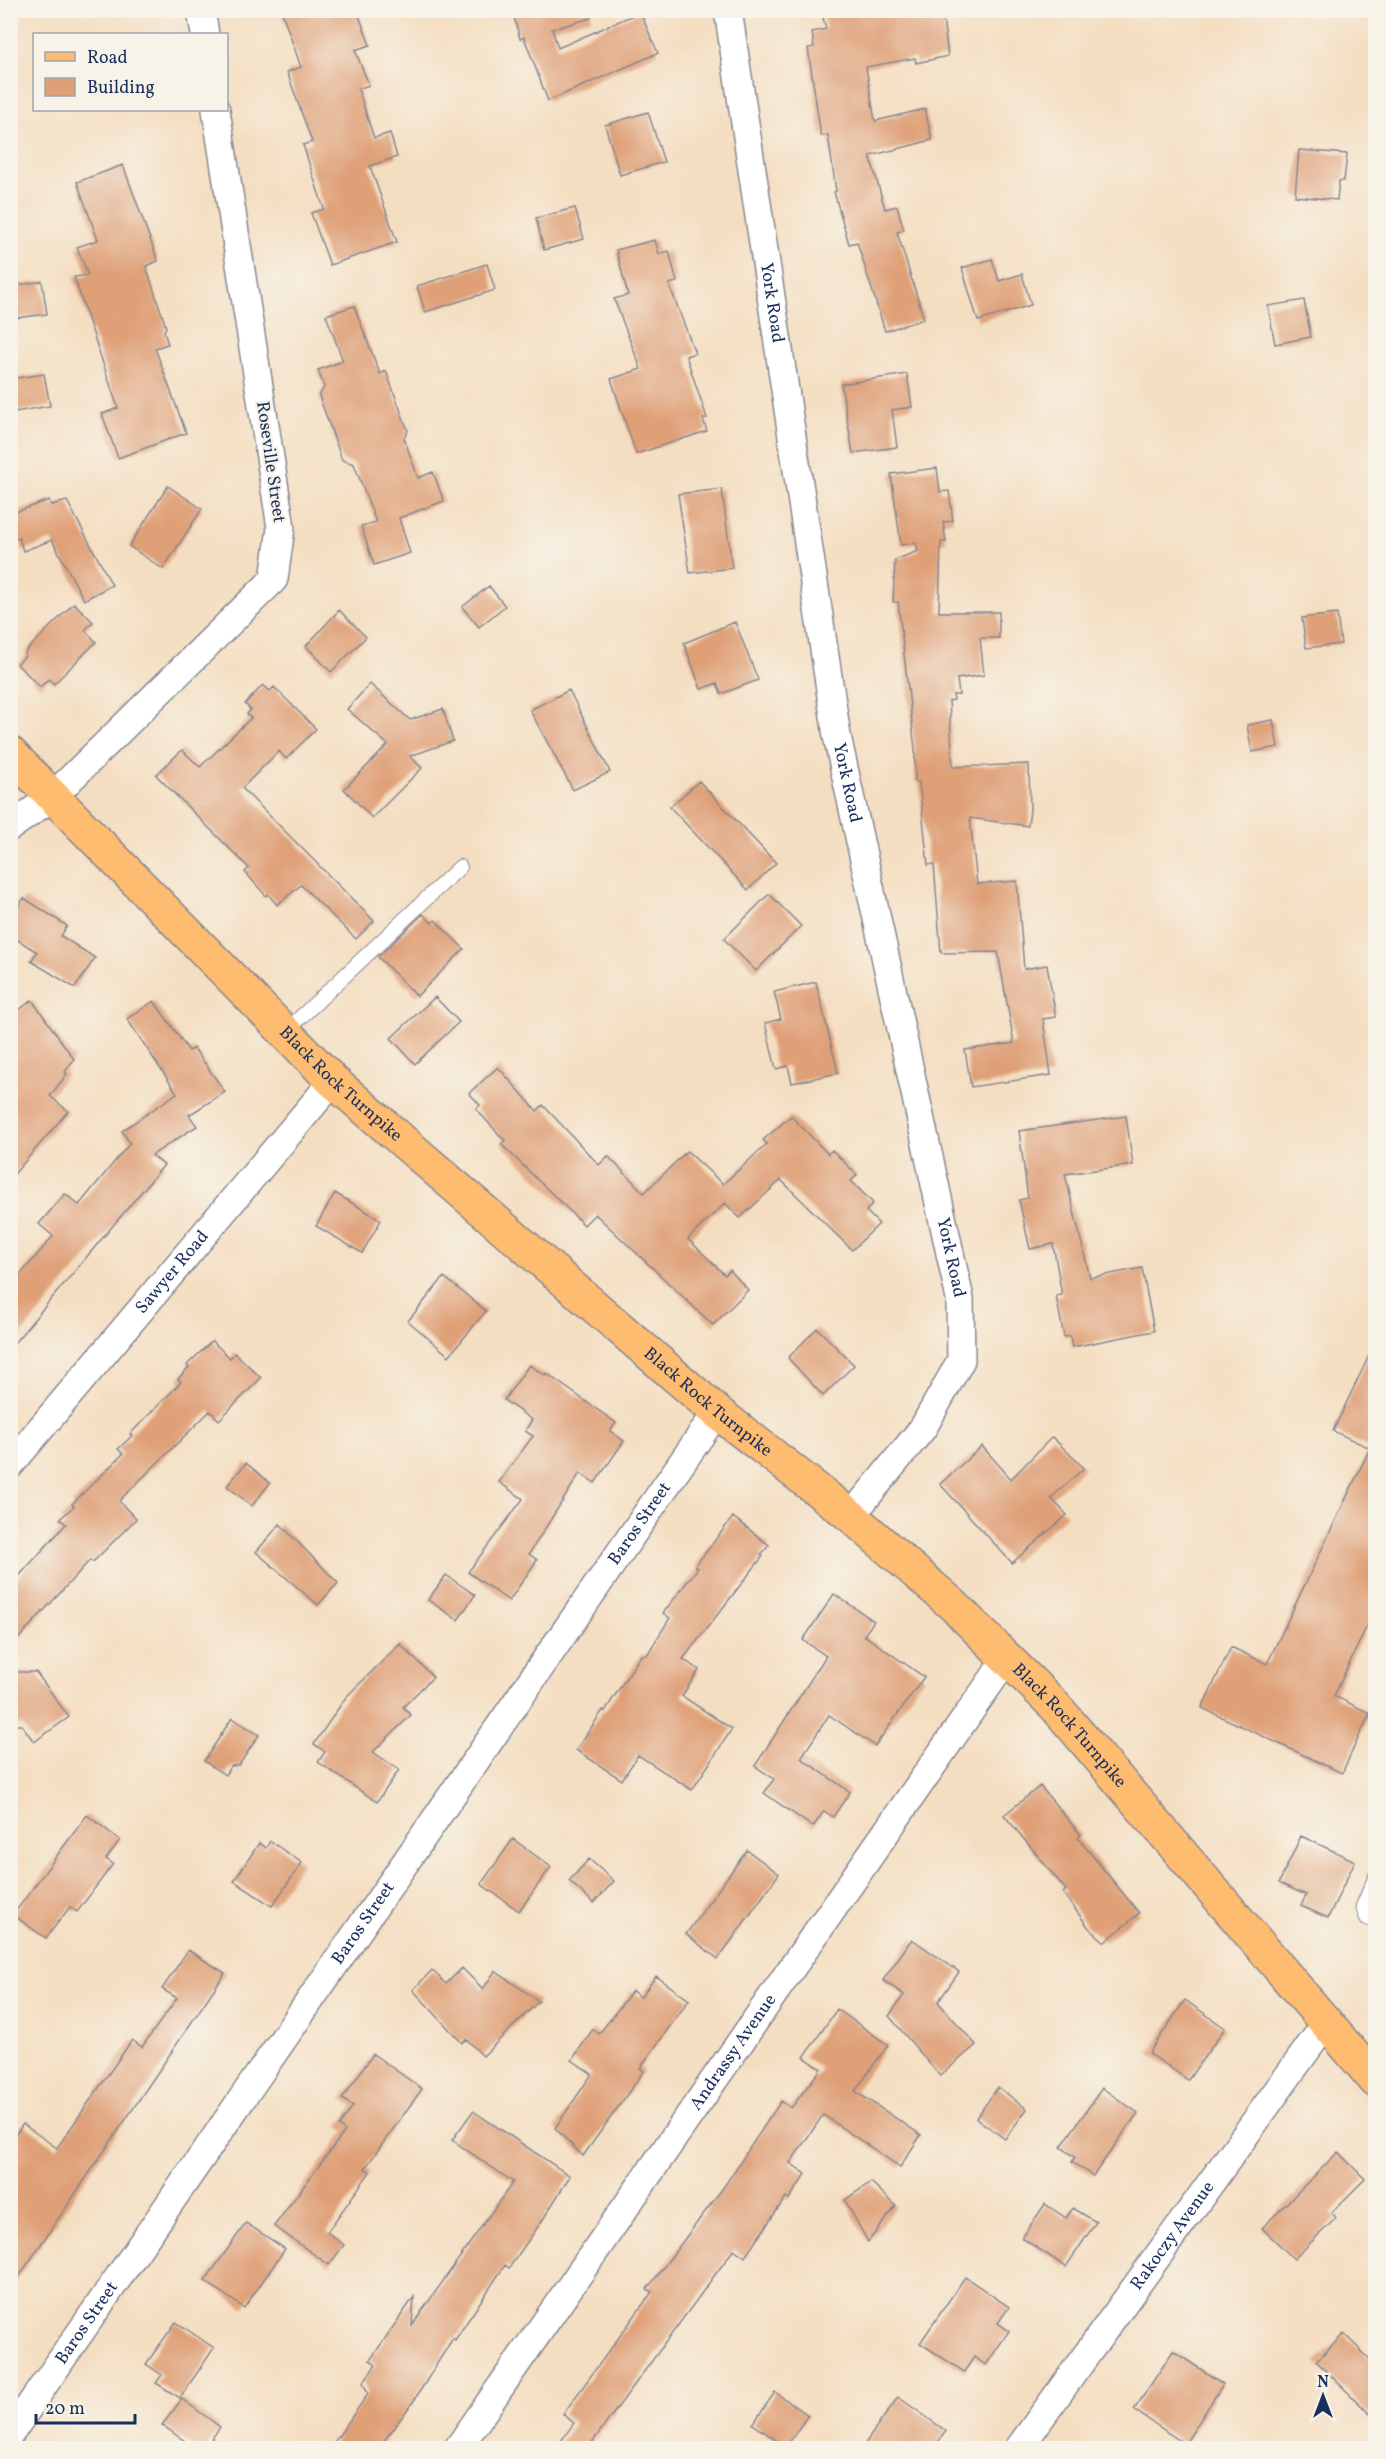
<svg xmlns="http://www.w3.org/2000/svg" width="1386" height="2459" font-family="Vollkorn,serif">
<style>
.building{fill:#dfa078}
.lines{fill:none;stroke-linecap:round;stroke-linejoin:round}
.lane-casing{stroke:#888690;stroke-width:16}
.street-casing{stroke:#888690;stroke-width:30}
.primary-casing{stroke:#888690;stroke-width:36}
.lane{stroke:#fff;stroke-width:14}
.street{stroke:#fff;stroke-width:27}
.primary{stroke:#febc70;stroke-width:33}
.labels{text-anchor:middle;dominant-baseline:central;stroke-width:4.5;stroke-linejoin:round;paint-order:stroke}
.street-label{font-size:18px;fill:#1b2f5e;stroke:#f7f3e8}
</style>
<rect width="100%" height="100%" fill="#f7f3e8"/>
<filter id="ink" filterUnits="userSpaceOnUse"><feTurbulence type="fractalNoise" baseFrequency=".0167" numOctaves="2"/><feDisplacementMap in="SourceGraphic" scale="12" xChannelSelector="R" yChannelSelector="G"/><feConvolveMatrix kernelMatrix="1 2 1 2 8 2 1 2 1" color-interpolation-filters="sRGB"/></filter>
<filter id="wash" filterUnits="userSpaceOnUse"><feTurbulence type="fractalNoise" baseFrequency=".008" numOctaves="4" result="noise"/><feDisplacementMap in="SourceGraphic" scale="24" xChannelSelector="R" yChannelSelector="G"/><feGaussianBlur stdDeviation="1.35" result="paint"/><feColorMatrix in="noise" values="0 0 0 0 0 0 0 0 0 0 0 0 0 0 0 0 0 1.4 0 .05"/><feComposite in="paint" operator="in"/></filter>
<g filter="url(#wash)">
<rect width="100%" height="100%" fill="#f4dec1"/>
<g id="blocks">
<path class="building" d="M281 10H357L370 45 355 50 369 85 358 89 374 138 390 133 397 157 370 166 397 242 330 265 311 213 324 209 303 145 312 142 287 72 301 67Z
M512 10H590L591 18 552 29 558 48 640 12 658 53 548 101 524 37 520 39Z
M821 10H942L948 56 916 63 915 58 866 67 875 121 925 109 932 140 870 156 885 209 897 206 904 230 897 232 924 319 885 331 857 242 849 244 834 192 836 191 828 135 821 136 808 48 814 47 812 32 826 29Z
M648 112 664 162 620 175 605 125Z
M1299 150 1347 154 1344 181H1339L1337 200 1295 196Z
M123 165 158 261 146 266 166 327 164 332 168 344 155 348 186 433 118 458 102 414 118 408 74 277 88 275 77 247 98 240 77 182Z
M575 208 584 239 544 250 536 218Z
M655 240 659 254 669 251 677 282 669 284 695 353 686 356 707 418 703 419 707 431 636 454 611 379 641 369 614 299 628 295 616 250Z
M992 259 999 281 1022 274 1031 305 978 321 962 268Z
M487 264 495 290 425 312 417 286Z
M42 281 47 314 16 318 12 286Z
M1304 300 1311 337 1275 344 1268 306Z
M354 306 380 374 386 371 408 431 404 438 418 478 433 472 444 501 399 518 410 553 374 565 361 526 376 522 354 464 342 460 319 396 324 387 318 370 343 361 326 315Z
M44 374 50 406 15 412 10 379Z
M907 374 912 407 892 410 897 447 853 453 841 384Z
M937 468 940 492 949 491 953 521 943 522 946 542H941L939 612H999V638H980L984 675 957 679 959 695H953L954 700 949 701 953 767 1029 764 1030 810 1028 826 970 818 977 884 1017 881 1024 969 1047 965 1056 1017 1043 1019 1051 1075 971 1087 965 1050 1014 1043 998 952 941 953 934 864 928 865 919 782H915V749L898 602H893L895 560 918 551 916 543 901 545 891 474Z
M168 486 202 509 163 569 129 546Z
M722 489 732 568 690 573 678 494Z
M49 500 51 505 67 501 112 585 84 600 52 540 23 551 19 538 10 541V514Z
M489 586 505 606 479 627 462 607Z
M74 603 93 622 85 630 96 642 54 684 49 679 40 687 17 664 25 656 26 651Z
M339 610 366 637 331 672 306 646Z
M1337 614 1341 644 1306 648 1302 618Z
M735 622 758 680 721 694 717 683 701 689 684 643Z
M370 684 410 720 443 709 453 741 410 756 422 768 372 818 344 789 388 745 347 709Z
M263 685 270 691 274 687 316 729 286 759 279 751 242 788 374 921 356 939 301 885 277 905 268 894 266 896 245 872 249 868 156 775 182 750 200 767 251 718 247 714 251 710 245 704Z
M569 690 610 772 573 790 530 710Z
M1273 720 1278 747 1252 752 1247 725Z
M699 781 776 863 748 890 670 807Z
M769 894 801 926 756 971 724 939Z
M24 898 67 926 61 936 95 958 75 988 31 961 37 952 10 935V919Z
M423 914 432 923 435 920 464 949 417 996 378 957Z
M816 982 838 1073 792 1083 788 1066 776 1069 765 1023 781 1019 774 992Z
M435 997 459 1022 415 1064 391 1038Z
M32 1000 74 1059 65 1072 67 1074 50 1096 68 1111 10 1179V1017Z
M154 1001 189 1051 194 1048 225 1092 189 1115 197 1126 152 1155 164 1165 10 1348V1287L53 1236 39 1224 65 1194 79 1205 130 1143 122 1131 177 1093 127 1019Z
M498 1067 537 1111 543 1105 599 1165 608 1156 644 1193 687 1151 723 1184 767 1144 763 1140 791 1116 828 1154 832 1150 857 1175 851 1181 873 1203 866 1211 879 1224 852 1250 781 1180 740 1218 725 1203 688 1239 725 1275 730 1270 748 1290 713 1325 595 1214 584 1225 501 1144 505 1141 476 1109 480 1105 469 1093Z
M1126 1116 1133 1165 1065 1174 1090 1278 1142 1268 1154 1331 1072 1347 1070 1336 1064 1337 1056 1296 1062 1295 1053 1244 1030 1249 1019 1200 1028 1198 1019 1131Z
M335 1193 381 1220 362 1253 316 1226Z
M444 1277 486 1311 449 1356 408 1321Z
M817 1328 854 1365 823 1396 788 1358Z
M212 1341 230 1358 235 1353 261 1378 219 1420 210 1411 119 1501 136 1519 93 1562 90 1560 10 1648V1586L66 1524 60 1519 74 1506 72 1504 123 1454 118 1449 132 1436 130 1434 181 1382 178 1379 189 1367 187 1365Z
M1376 1341V1607L1334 1696 1370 1713 1342 1773 1202 1708 1231 1647 1267 1664 1370 1448 1333 1431Z
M529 1365 545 1375 546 1373 616 1423 610 1431 624 1441 595 1483 580 1473 529 1554 537 1560 509 1601 468 1572 523 1499 499 1482 533 1436 525 1431 532 1420 504 1400Z
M1052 1437 1084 1468 1051 1498 1067 1515 1012 1563 940 1484 982 1446 1011 1479Z
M246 1463 270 1483 252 1506 227 1486Z
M733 1517 769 1545 761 1555 763 1556 683 1659 699 1670 682 1696 732 1729 692 1790 638 1755 622 1780 576 1750 603 1710 605 1711 641 1655H647L670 1618 663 1613 698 1568 695 1566Z
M280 1524 338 1583 318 1605 256 1552Z
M446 1575 475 1595 458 1620 428 1600Z
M834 1594 874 1621 864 1635 924 1677 875 1746 829 1715 801 1758 850 1792 833 1817 824 1811 813 1827 764 1793 774 1779 755 1766 826 1656 803 1640Z
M400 1644 433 1677 403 1707 411 1715 373 1752 399 1770 377 1802 318 1762 325 1752 314 1744 346 1697Z
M10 1672H36L69 1717 34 1742 22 1725H17L10 1716Z
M232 1718 259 1735 239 1765 231 1766 225 1775 204 1761Z
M1040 1786 1081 1835 1078 1838 1139 1913 1105 1942 1089 1928 1063 1893 1066 1890 1004 1815Z
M87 1815 120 1840 106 1859 113 1864 77 1912 70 1907 46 1938 13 1915Z
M1301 1836 1355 1861 1328 1918 1301 1906 1306 1895 1279 1883Z
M513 1839 551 1867 519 1911 481 1884Z
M270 1841 302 1863 272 1906 234 1881 259 1843 266 1848Z
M747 1850 779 1874 718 1959 686 1934Z
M589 1859 614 1881 594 1903 569 1881Z
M912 1939 959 1972 938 2002 976 2045 940 2076 889 2016 904 1995 883 1980Z
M188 1950 225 1973 10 2290V2142L23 2124 57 2148 132 2040 142 2047 177 1998 162 1989Z
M462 1968 483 1989 495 1971 539 2001 483 2056 466 2039 462 2043 413 1990 432 1970 446 1984Z
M656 1976 689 2000 640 2068 644 2071 583 2156 555 2128 592 2074 572 2060 593 2029 599 2034 632 1991 641 1997Z
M1185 2000 1225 2028 1188 2080 1149 2053Z
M837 2009 888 2045 855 2091 921 2135 900 2167 823 2115 790 2163 806 2174 789 2199 786 2197 745 2257 734 2249 588 2448H556L574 2423 563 2414 652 2292 647 2289 723 2188 781 2101 791 2108 821 2069 804 2057Z
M373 2054 422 2089 365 2168 370 2172 327 2232 344 2245 329 2265 274 2226 345 2131 339 2126 353 2106 342 2099Z
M998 2087 1027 2109 1005 2139 976 2118Z
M1102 2088 1138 2113 1093 2176 1072 2162 1075 2157 1061 2147Z
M473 2111 570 2176 542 2221 509 2268 505 2265 455 2340 453 2338 415 2399 379 2448H330L368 2394 363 2382 376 2365 370 2360 414 2297 412 2325 513 2182 452 2140Z
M1338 2152 1365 2179 1331 2213 1336 2218 1294 2259 1262 2228Z
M871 2182 896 2206 868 2242 845 2200Z
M1045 2204 1066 2218 1073 2208 1096 2222 1066 2267 1022 2238Z
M246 2223 285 2249 244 2308 205 2281Z
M965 2277 1009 2307 998 2323 1009 2331 986 2365 974 2357 964 2372 920 2343Z
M176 2322 214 2348 180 2398 156 2383 162 2375 146 2364Z
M1344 2334 1376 2365V2420L1316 2361Z
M1173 2351 1223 2384 1185 2444 1134 2410Z
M775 2392 808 2415 786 2447 753 2424Z
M898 2397 946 2431 934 2448H862Z
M182 2399 220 2427 205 2448H195L162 2425Z"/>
</g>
</g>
<g filter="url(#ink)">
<use href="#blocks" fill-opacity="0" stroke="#888690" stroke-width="1.5"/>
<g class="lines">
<defs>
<path id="lane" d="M285 1032 460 867
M1376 1876 1363 1906 1367 1918 1376 1921"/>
<g id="street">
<path d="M201 10 205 34"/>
<path id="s1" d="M728 10 837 736 960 1299 961 1360 923 1428 851 1516"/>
<path d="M10 827 53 796 274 579 281 528 216 110"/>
<path id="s2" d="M10 1465 333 1081"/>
<path id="s3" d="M10 2434 717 1412"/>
<path id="s4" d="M458 2448 1008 1657"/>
<path id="s5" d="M1019 2448 1327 2022"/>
</g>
<g id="primary">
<path id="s6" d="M10 753 333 1081 717 1412 851 1516 953 1605 1055 1706 1376 2081"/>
</g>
</defs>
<use href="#lane" class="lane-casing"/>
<use href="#street" class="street-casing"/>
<use href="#primary" class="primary-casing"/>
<use href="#lane" class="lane"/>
<use href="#street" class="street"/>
<use href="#primary" class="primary"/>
</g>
</g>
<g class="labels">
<g class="street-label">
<text stroke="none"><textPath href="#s1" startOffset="296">York Road</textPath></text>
<text transform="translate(270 462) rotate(82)">Roseville Street</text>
<text stroke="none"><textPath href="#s1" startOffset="782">York Road</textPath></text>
<text stroke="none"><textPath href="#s6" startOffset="468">Black Rock Turnpike</textPath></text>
<text stroke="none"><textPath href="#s1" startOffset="1268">York Road</textPath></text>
<text stroke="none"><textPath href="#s2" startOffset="252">Sawyer Road</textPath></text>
<text stroke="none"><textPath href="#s6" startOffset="954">Black Rock Turnpike</textPath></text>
<text stroke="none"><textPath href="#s3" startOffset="1107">Baros Street</textPath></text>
<text stroke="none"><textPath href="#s6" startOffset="1440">Black Rock Turnpike</textPath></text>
<text stroke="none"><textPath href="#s3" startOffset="621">Baros Street</textPath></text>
<text stroke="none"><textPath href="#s4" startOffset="482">Andrassy Avenue</textPath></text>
<text stroke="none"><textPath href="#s5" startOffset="262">Rakoczy Avenue</textPath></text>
<text stroke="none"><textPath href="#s3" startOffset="135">Baros Street</textPath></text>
</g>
</g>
<rect width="1386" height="2459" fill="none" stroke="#f7f3e8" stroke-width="36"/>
<rect x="33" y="33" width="195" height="78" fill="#f7f3e8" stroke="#9fa5b1" stroke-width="1.5"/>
<rect x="45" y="52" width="30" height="9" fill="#febc70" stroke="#9fa5b1" stroke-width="1.5"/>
<text x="87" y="63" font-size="18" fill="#1b2f5e">Road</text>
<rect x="45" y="78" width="30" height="18" fill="#dfa078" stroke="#9fa5b1" stroke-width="1.5"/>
<text x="87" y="93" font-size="18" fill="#1b2f5e">Building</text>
<g transform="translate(1323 2396)" stroke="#f7f3e8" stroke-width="4.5" paint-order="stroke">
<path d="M0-4.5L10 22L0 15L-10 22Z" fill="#1b2f5e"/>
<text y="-9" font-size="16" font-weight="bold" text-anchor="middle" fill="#1b2f5e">N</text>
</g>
<path d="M36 2414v9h99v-9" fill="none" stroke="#1b2f5e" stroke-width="3"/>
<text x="45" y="2414" font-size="18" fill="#1b2f5e" stroke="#f7f3e8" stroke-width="4.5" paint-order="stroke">20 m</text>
</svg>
